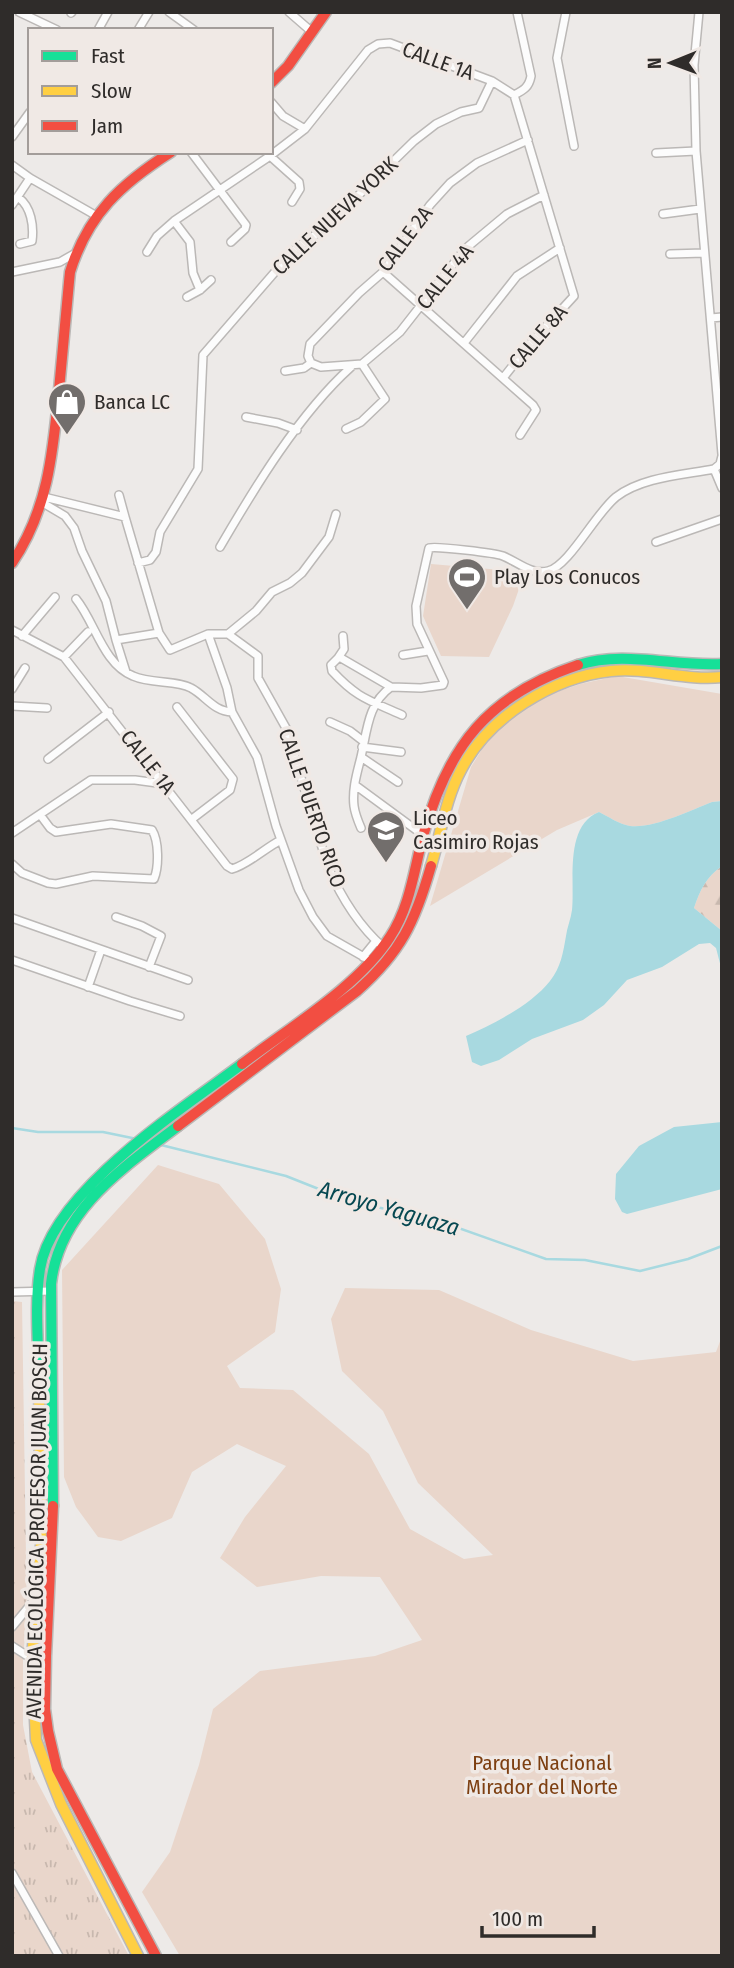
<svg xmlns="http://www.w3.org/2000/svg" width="734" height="1968" font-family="'Fira Sans Condensed',sans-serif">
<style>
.grass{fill:url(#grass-tufts)}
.forest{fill:url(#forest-firs)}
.park{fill:#e9d6cb}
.water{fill:#a8d9e0}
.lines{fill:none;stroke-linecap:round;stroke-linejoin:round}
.stream{stroke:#a8d9e0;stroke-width:2.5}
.street-casing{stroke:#bbb8b6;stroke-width:10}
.fast-casing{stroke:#bbb8b6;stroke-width:13}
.slow-casing{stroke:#bbb8b6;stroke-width:13}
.jam-casing{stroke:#bbb8b6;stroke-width:13}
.street{stroke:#fcfcfc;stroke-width:7}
.fast{stroke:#16e098;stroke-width:10}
.slow{stroke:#ffcf43;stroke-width:10}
.jam{stroke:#f24e42;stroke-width:10}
.labels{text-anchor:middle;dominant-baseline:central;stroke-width:7;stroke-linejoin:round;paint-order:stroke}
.street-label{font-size:21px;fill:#2f2c2a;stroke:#f0e9e5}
.poi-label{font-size:21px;fill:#2f2c2a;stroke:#f0e9e5;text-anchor:start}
.park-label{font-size:21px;fill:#7d3f11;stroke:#f0e9e5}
.water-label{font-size:23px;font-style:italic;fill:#064851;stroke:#f0e9e5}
</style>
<defs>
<pattern id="grass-tufts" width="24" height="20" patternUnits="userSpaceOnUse" patternTransform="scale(1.75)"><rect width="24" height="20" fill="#e9d6cb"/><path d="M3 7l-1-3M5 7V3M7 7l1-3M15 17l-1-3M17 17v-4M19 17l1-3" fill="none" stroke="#c8b8ae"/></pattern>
<pattern id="forest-firs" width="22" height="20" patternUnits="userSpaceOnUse" patternTransform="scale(1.75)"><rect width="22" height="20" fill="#e9d6cb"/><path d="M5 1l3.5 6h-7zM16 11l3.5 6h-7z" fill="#c8b8ae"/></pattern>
</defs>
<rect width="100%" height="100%" fill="#edeae8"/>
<path class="grass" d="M12 1301 22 1302 27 1618 23 1656V1725L32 1772 129 1956H12Z"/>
<path class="forest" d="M722 866V931L694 908C700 890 706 877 722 866Z"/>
<path class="park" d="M431 564 525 572 513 606 489 657 441 656 423 616Z
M617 676 722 694V801L712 802C691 810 653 829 630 826 619 824 609 817 599 812L557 830 430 906 471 767 492 733 536 699 580 684Z
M158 1165 219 1184 265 1239 281 1289 275 1332 227 1366 240 1388 293 1390 369 1454 410 1529 464 1559 493 1555 418 1483 383 1411 342 1371 331 1319 345 1288 439 1290 531 1330 633 1361 716 1352 722 1336V1956H180L142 1892 170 1852 199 1765 213 1709 260 1671 375 1656 422 1640 380 1577 321 1576 257 1587 220 1558 245 1517 286 1466 237 1444 192 1472 172 1518 121 1541 98 1537 76 1507 64 1477 62 1270Z"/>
<path class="water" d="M722 801V866C706 877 700 890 694 908L722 931V971L716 948 710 943 699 944 662 967 627 980 604 1005 583 1020 532 1039 499 1060 481 1066 472 1062 466 1036C494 1024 531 1005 550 981 561 967 563 953 566 936 567 927 571 919 572 910 575 881 564 826 599 812 609 817 619 824 630 826 653 829 691 810 712 802Z
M722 1122V1189L627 1214 622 1212 615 1199 616 1174 639 1146 674 1127Z"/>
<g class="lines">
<path class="stream" d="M12 1128 38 1132H103L137 1139
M161 1145 286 1176 349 1201 436 1220 546 1259 585 1260 640 1271 688 1259 722 1246"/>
<defs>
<path id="street" d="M19 12 57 30
M169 12 194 30
M289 12 312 32
M566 12 557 58 574 146
M699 12 694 65 696 151 722 454
M71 13 72 12
M98 30 108 12
M138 30 149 12
M514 95C524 90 529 87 531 76L517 12
M271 102 283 116 305 129
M12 137 30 112
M191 152 246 225 245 229 231 242
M656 153 696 151
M270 156 299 182 300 189 292 202
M12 165 30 178 95 215
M19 198C31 207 34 226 32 241L20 244
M12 205 30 178
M663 214 700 209
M174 221 190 242 193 273 200 290
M147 252 157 236 174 221 270 156 305 129 368 50 378 44 390 43 492 81 514 95 574 296 530 344 503 378
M670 254 704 253
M12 272 60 262 74 254
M383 272 533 405 536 410 520 435
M187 297 200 290 211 280
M711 318 722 317
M464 343 517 276 560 248
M311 363 308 356 310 344 359 293 383 272 430 205 450 183 477 163 528 140
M311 363 321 367 362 364 400 332 465 249 507 214 544 195
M285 371 304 368 311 363
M246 417 278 423 297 430
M346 429 361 422 385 399 362 364
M714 469 722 488
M119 495 125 517
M44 497 125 517 159 633 170 650 208 634H228
M43 503 65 516 74 528 82 551 106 601 116 640 159 633
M656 542 722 519
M220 547C255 487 299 414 351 367
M138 563 150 560 156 552 160 532 198 469 203 355 294 250 326 227 414 141 436 124 461 112 479 108 492 81
M76 599C95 622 103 664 133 676 151 684 177 680 191 688 206 696 213 711 232 712
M12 630 64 657 227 866 232 869C249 864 265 848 281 840
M208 634 227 688 232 712 257 757 276 826 299 890 313 917 327 936 371 961
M228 634 258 656V678L286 728 328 867C341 897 358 925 383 947
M228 634 256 611 272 592 290 583 302 573 329 537 336 514
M22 636 55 597
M116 640 126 672
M403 655 428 651
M64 657 88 632
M338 658 344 649 343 636
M391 687 341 658H338L331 665 332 671C358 699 369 700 402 715
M12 689 25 668
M12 706 47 708
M177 707 233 779 230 790 192 819
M330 722 350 731 363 741
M362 747 401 752
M361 757 398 782
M48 759 109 712
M355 785 423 835
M361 828C358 821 355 814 354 806 352 789 357 773 361 757 367 731 368 703 391 687L421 688 443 685 444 682 417 624 416 606 429 548C437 546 495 553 503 556 518 562 531 575 548 571 569 566 595 514 616 497 642 477 683 475 714 469L720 464 722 456
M12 833 91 780H135L165 784
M12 864 22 873 48 883 56 884 93 876 154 879C159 867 159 841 152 830L111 824 56 832 50 828 41 816
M116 917 142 926 161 936 149 967
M12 918 188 980
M363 957 376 941
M12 960 130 1001 180 1016
M88 987 101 950
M12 1292 51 1291
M12 1627 36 1598
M12 1646 32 1659
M12 1873 59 1956"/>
<path id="fast" d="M578 665C624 650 675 667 722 664
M39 1387C39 1348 34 1307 40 1269 52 1192 182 1109 242 1064
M53 1506 51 1284C59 1210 123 1168 178 1126"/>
<path id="slow" d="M431 866C441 834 445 800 461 770 488 717 553 677 611 671 648 667 684 681 722 677
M39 1387 41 1545 32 1659 36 1740 61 1804 138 1956"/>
<path id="jam" d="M271 83 288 66 326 12
M12 563C48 510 53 452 59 390 63 350 66 311 70 272 88 214 121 184 171 152
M242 1064C289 1028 359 986 390 937 410 907 414 870 423 836 448 746 488 695 578 665
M178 1126 357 991C401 952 415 922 431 866
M53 1506 46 1656 45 1709 48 1731 57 1769 156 1956"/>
</defs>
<use href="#street" class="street-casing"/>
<use href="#fast" class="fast-casing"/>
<use href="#slow" class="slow-casing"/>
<use href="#jam" class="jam-casing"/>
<use href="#street" class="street"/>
<use href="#fast" class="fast"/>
<use href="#slow" class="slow"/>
<use href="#jam" class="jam"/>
</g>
<defs>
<symbol id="shop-pin" viewBox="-11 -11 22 30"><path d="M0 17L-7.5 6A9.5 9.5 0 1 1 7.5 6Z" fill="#726e6c" stroke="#f0e9e5"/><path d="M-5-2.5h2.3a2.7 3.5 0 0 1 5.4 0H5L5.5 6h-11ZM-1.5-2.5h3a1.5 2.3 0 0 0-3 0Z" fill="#fff"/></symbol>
<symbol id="stadium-pin" viewBox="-11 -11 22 30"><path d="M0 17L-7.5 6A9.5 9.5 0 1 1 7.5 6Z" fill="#726e6c" stroke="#f0e9e5"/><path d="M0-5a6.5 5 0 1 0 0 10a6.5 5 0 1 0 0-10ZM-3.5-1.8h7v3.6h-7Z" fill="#fff"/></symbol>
<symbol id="school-pin" viewBox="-11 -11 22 30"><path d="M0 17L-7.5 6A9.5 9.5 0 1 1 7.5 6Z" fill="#726e6c" stroke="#f0e9e5"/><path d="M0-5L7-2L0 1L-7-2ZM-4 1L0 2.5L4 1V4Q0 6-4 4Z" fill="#fff"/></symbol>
</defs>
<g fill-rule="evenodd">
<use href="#shop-pin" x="45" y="380" width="44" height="60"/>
<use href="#stadium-pin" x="445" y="555" width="44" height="60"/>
<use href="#school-pin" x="364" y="808" width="44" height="60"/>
</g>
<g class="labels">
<g class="street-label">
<text transform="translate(438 61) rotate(20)">CALLE 1A</text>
<text transform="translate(335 216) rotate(-43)">CALLE NUEVA YORK</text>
<text transform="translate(405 239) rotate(-53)">CALLE 2A</text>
<text transform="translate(445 277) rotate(-51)">CALLE 4A</text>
<text transform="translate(538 337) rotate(-49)">CALLE 8A</text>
<text transform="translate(148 762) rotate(52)">CALLE 1A</text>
<text transform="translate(312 808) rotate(71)">CALLE PUERTO RICO</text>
<text transform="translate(37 1531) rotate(-89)">AVENIDA ECOLÓGICA PROFESOR JUAN BOSCH</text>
</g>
<g class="poi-label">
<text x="94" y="402">Banca LC</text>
<text x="494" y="577">Play Los Conucos</text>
<text x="413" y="818">Liceo<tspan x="413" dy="24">Casimiro Rojas</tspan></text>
</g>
<g class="park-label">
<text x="542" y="1763">Parque Nacional<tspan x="542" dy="24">Mirador del Norte</tspan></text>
</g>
<g class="water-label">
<text transform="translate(389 1208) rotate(16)">Arroyo Yaguaza</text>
</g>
</g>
<rect width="734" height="1968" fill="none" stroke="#2f2c2a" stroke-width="28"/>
<rect x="28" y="28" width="245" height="126" fill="#f0e9e5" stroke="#a39d9a" stroke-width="2"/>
<rect x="42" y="51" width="35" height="10" fill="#16e098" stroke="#a39d9a" stroke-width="2"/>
<text x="91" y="63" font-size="21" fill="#2f2c2a">Fast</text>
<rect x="42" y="86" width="35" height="10" fill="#ffcf43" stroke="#a39d9a" stroke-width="2"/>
<text x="91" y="98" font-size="21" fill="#2f2c2a">Slow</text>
<rect x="42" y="121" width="35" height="10" fill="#f24e42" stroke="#a39d9a" stroke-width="2"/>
<text x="91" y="133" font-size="21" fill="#2f2c2a">Jam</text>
<g transform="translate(671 63) rotate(269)" stroke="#f0e9e5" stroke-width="5" paint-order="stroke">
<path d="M0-5L12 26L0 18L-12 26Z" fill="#2f2c2a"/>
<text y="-10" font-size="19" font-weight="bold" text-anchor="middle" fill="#2f2c2a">N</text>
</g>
<path d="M482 1926v10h112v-10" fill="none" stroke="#2f2c2a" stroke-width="3.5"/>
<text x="492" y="1926" font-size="21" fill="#2f2c2a" stroke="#f0e9e5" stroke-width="5" paint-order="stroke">100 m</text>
</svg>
